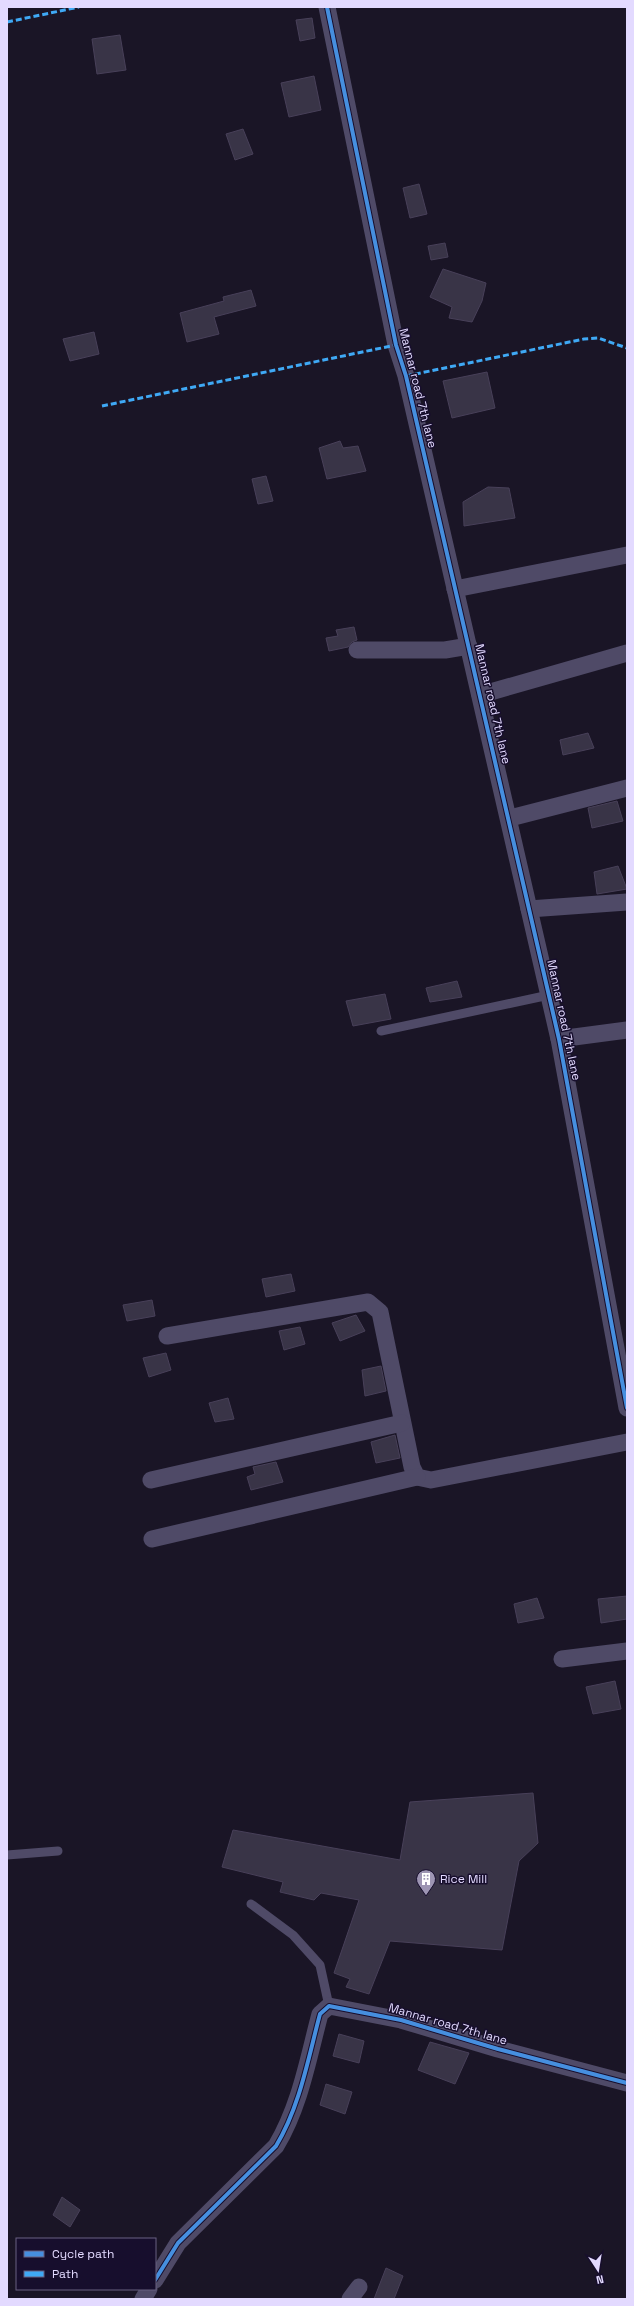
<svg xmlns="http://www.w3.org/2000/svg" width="634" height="2306" viewBox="0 0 634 2306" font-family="'Space Grotesk',sans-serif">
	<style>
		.building { fill: #393447; stroke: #484059 }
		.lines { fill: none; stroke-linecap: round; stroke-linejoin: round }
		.lane { stroke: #4f4a67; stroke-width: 9 }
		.street { stroke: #4f4a67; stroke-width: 17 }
		.quiet { stroke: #3fa9f5; stroke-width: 3; stroke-dasharray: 6 3; stroke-linecap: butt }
		.cycleway-casing { stroke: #170e2d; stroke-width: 6 }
		.cycleway { stroke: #468fdf; stroke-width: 4 }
		.labels { text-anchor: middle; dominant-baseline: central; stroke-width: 3; stroke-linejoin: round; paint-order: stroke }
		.street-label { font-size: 12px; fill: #e3daff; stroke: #170e2d }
		.poi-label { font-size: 12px; fill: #e3daff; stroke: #170e2d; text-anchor: start }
	</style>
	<rect width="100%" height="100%" fill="#1a1526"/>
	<!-- building -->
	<g class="building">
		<path d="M312,18L315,38L300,41L296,20Z"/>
		<path d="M120,35L126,70L97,74L92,39Z"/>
		<path d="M314,76L321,110L289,117L281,83Z"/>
		<path d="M243,129L253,154L235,160L226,134Z"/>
		<path d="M419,184L427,214L410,218L403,188Z"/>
		<path d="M445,243L448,257L431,260L428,246Z"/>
		<path d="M443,269L486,283L482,301L472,322L449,318L452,307L430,297Z"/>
		<path d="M251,290L256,306L214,317L219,334L187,342L180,313L224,301L223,297Z"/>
		<path d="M94,332L99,354L70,361L63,339Z"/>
		<path d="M487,372L495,408L452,418L443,381Z"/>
		<path d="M340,441L343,448L358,446L366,471L327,479L319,448Z"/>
		<path d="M266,476L273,501L258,504L252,479Z"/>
		<path d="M488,487L509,488L515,518L464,526L463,502Z"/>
		<path d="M354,627L357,640L352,642L348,647L329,651L326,638L338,636L336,630Z"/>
		<path d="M588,733L594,748L563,755L560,740Z"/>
		<path d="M617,801L623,821L592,828L588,808Z"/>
		<path d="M618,866L627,889L597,894L594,872Z"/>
		<path d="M457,981L462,997L430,1002L426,988Z"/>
		<path d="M385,994L391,1019L353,1026L346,1001Z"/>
		<path d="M291,1274L295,1291L266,1297L262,1279Z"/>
		<path d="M152,1300L155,1316L127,1321L123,1305Z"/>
		<path d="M356,1315L365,1331L340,1341L332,1323Z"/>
		<path d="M300,1327L305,1344L284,1350L279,1331Z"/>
		<path d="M166,1353L171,1370L149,1377L143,1358Z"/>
		<path d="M381,1366L386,1391L365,1396L362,1370Z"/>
		<path d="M228,1398L234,1419L215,1422L209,1403Z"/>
		<path d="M395,1435L400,1458L376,1463L371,1442Z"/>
		<path d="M276,1462L283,1482L251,1490L247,1477L255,1474L253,1467Z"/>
		<path d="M627,1596V1619L601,1623L598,1599Z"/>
		<path d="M537,1598L544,1618L518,1623L514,1604Z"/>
		<path d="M615,1681L621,1709L593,1714L586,1687Z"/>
		<path d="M533,1793L538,1843L519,1861L502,1950L390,1941L369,1994L346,1987L350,1979L334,1973L359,1900L321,1893L314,1900L280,1892L283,1882L222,1867L233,1830L400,1860L410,1802Z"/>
		<path d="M339,2034L364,2041L359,2063L333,2056Z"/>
		<path d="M430,2042L469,2053L455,2084L418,2070Z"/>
		<path d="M326,2084L352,2092L345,2114L320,2105Z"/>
		<path d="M62,2197L80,2210L70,2227L53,2215Z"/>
		<path d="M386,2268L403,2276L394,2299H374Z"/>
	</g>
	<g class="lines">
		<!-- lane -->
		<g class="lane">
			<path d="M381,1031L549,995"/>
			<path d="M7,1855L58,1851"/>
			<path d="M251,1904L293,1935L320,1965L329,2006"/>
		</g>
		<!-- street -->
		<g class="street">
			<path d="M327,7L396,345L406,376L559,1039L627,1408"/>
			<path d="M455,589L627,555"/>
			<path d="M357,650H445L469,646"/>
			<path d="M480,695L627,653"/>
			<path d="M510,818L627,788"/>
			<path d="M529,909L627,902"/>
			<path d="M559,1039L627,1030"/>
			<path d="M167,1336L368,1302L380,1312L412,1467L417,1477L431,1480L627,1442"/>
			<path d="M151,1480L402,1423"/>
			<path d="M152,1539L417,1477"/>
			<path d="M562,1659L627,1651"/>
			<path d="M155,2280L178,2243L276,2146C300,2106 308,2059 320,2014L329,2006L401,2020L498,2049L627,2083"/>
			<path d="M143,2299L149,2289"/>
			<path d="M350,2299L359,2287"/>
		</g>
		<!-- quiet -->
		<g class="quiet">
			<path d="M7,22L79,7"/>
			<path d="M406,376L584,339L598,338L627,348"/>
			<path d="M102,406L396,345"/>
		</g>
		<!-- cycleway casing -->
		<g class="cycleway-casing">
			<g id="cycleway">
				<path d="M327,7L396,345L406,376L559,1039L627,1408"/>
				<path d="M155,2280L178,2243L276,2146C300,2106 308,2059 320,2014L329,2006L401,2020L498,2049L627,2083"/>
			</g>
		</g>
		<!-- cycleway -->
		<use href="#cycleway" class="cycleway"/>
	</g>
	<!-- icons -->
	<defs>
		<g id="building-pin" transform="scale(1)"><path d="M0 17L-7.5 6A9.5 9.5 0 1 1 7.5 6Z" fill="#9d95b3" stroke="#170e2d"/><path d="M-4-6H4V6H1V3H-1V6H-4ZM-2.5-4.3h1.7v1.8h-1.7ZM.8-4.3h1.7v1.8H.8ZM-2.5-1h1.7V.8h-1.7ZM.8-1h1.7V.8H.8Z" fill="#fff"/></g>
	</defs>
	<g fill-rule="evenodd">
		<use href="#building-pin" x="426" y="1879"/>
	</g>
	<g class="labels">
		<!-- street labels -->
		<g class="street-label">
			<text transform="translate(418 388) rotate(76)">Mannar road 7th lane</text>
			<text transform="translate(493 704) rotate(77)">Mannar road 7th lane</text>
			<text transform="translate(564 1020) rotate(78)">Mannar road 7th lane</text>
			<text transform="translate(448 2024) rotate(16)">Mannar road 7th lane</text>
		</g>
		<!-- poi labels -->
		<g class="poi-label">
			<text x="440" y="1879">Rice Mill</text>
		</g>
	</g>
	<!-- border -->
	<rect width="634" height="2306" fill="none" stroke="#e3daff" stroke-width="16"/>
	<!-- legend -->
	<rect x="16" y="2238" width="140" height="52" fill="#170e2d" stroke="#696081"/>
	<rect x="24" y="2251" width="20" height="6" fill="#468fdf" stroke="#696081"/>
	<text x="52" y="2258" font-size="12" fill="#e3daff">Cycle path</text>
	<rect x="24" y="2271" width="20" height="6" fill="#3fa9f5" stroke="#696081"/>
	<text x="52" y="2278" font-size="12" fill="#e3daff">Path</text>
	<!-- north arrow -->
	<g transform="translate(598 2270) rotate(168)" stroke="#170e2d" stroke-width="3" paint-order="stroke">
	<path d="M0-3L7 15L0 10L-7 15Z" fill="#e3daff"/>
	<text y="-6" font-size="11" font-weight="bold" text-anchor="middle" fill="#e3daff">N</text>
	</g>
</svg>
